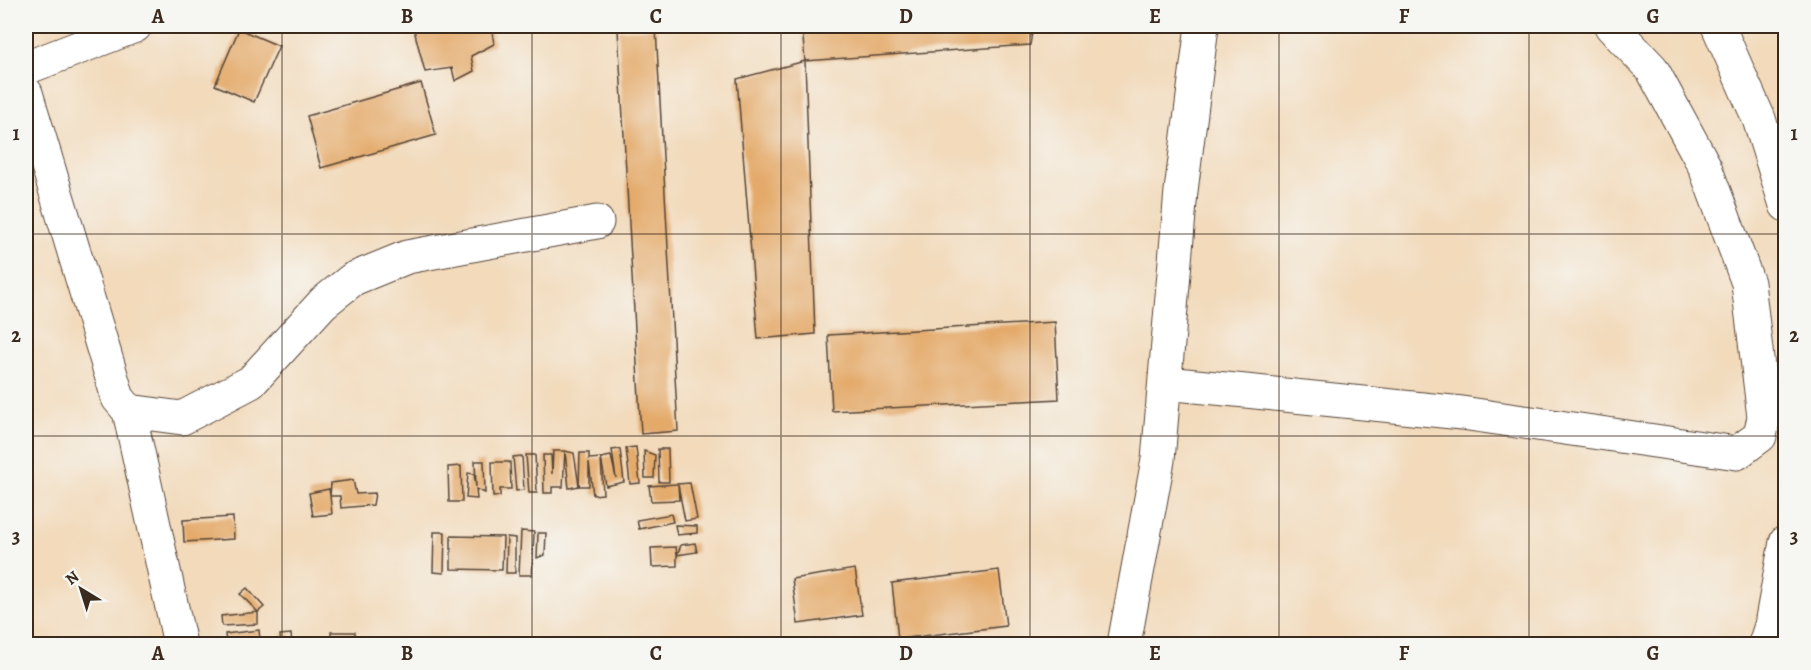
<svg xmlns="http://www.w3.org/2000/svg" width="1811" height="670" viewBox="0 0 1811 670" font-family="Alegreya,serif">
	<style>
		.building { fill: #e4aa6a }
		.lines { fill: none; stroke-linecap: round; stroke-linejoin: round }
		.minor-casing { stroke: #564436; stroke-width: 35 }
		.major-casing { stroke: #564436; stroke-width: 35 }
		.highway-casing { stroke: #564436; stroke-width: 35 }
		.minor { stroke: #fff; stroke-width: 33 }
		.major { stroke: #fff; stroke-width: 33 }
		.highway { stroke: #fff; stroke-width: 33 }
		.grid { fill: none; stroke: #3b2a1e; stroke-width: 1.5; stroke-opacity: 0.55 }
		.neatline { fill: none; stroke: #3b2a1e; stroke-width: 2 }
		.grid-label { font-size: 20px; text-anchor: middle; font-weight: bold; fill: #3b2a1e }
	</style>
	<rect width="100%" height="100%" fill="#f6f6f2"/>
	<filter id="ink" filterUnits="userSpaceOnUse"><feTurbulence type="fractalNoise" baseFrequency=".0167" numOctaves="2"/><feDisplacementMap in="SourceGraphic" scale="12" xChannelSelector="R" yChannelSelector="G"/><feConvolveMatrix kernelMatrix="1 2 1 2 8 2 1 2 1" color-interpolation-filters="sRGB"/></filter>
	<filter id="wash" filterUnits="userSpaceOnUse"><feTurbulence type="fractalNoise" baseFrequency=".008" numOctaves="4" result="noise"/><feDisplacementMap in="SourceGraphic" scale="24" xChannelSelector="R" yChannelSelector="G"/><feGaussianBlur stdDeviation="1.35" result="paint"/><feColorMatrix in="noise" values="0 0 0 0 0 0 0 0 0 0 0 0 0 0 0 0 0 1.4 0 .05"/><feComposite in="paint" operator="in"/></filter>
	<g filter="url(#wash)">
		<rect width="100%" height="100%" fill="#f2dabb"/>
		<g id="blocks">
			<!-- building -->
			<g class="building">
				<path d="M413,26H491L494,44L471,56L474,71L455,81L452,68L425,72Z"/>
				<path d="M802,26H1033L1030,45L805,61Z"/>
				<path d="M656,28L678,431L641,434L618,30Z"/>
				<path d="M239,29L279,46L254,102L215,85Z"/>
				<path d="M805,61L815,334L758,339L737,79Z"/>
				<path d="M421,83L436,135L321,168L307,116Z"/>
				<path d="M1055,322L1059,399L832,411L828,335Z"/>
				<path d="M636,447L640,483L630,484L626,448Z"/>
				<path d="M620,449L624,482L606,486L601,458L611,456L616,478L612,450Z"/>
				<path d="M658,449H668L669,482H659Z"/>
				<path d="M553,451H565L574,453L579,486L569,488L565,451L563,487H552V493H544L543,455H551L552,474Z"/>
				<path d="M644,451L655,455L654,478H645Z"/>
				<path d="M580,453H589V459L601,458L603,494L593,495L589,462V486H579Z"/>
				<path d="M526,455H535L537,493H529Z"/>
				<path d="M522,456L524,490L516,491L513,457Z"/>
				<path d="M475,461H484L485,493L476,489L477,499L466,498L468,473L474,474L476,487Z"/>
				<path d="M492,462H510L511,489H500V496L493,497Z"/>
				<path d="M461,466L462,502H449L448,467Z"/>
				<path d="M353,480L356,494L375,493L373,505L341,508L340,496H330L332,514L313,516L309,493L329,489L330,496L331,483Z"/>
				<path d="M690,483L697,519L685,521L678,485L679,500L651,501L649,486Z"/>
				<path d="M671,514L673,522L639,529L637,520Z"/>
				<path d="M233,517L234,539L184,542L183,520Z"/>
				<path d="M675,525L697,526V533L677,535Z"/>
				<path d="M521,531L534,532L532,575H519Z"/>
				<path d="M434,532H445L444,573L433,572Z"/>
				<path d="M538,533H546L545,555L537,558Z"/>
				<path d="M451,536L503,537L502,570L451,569Z"/>
				<path d="M507,537L515,538V573H506Z"/>
				<path d="M695,543L697,552L677,555V566L652,567L651,548L676,547L677,555L681,545Z"/>
				<path d="M855,569L862,615L798,624L792,579Z"/>
				<path d="M999,570L1006,626L898,639L892,583Z"/>
				<path d="M247,588L264,607L258,612L240,594Z"/>
				<path d="M258,612V624L222,626L221,616Z"/>
				<path d="M259,630L260,640L226,644L225,634Z"/>
				<path d="M331,632H355V643L331,644Z"/>
				<path d="M291,634L292,644H281L280,635Z"/>
				<path d="M482,640L505,641L507,644H482Z"/>
			</g>
		</g>
	</g>
	<g filter="url(#ink)">
		<use href="#blocks" fill-opacity="0" stroke="#564436" stroke-width="1.5"/>
		<g class="lines">
			<!-- minor casing -->
			<g class="minor-casing">
				<g id="minor">
					<path d="M26,68L135,26"/>
					<path d="M26,93L118,398L129,411L182,418L251,382L323,303L353,279L407,257L597,222"/>
					<path d="M1166,383L1462,413L1737,453L1760,436L1764,417L1748,283L1705,167L1652,69L1611,26"/>
					<path d="M129,411L180,644"/>
					<path d="M1124,644L1158,460L1181,191L1202,26"/>
				</g>
			</g>
			<!-- major casing -->
			<g class="major-casing">
				<path id="major" d="M1765,644L1782,592"/>
			</g>
			<!-- highway casing -->
			<g class="highway-casing">
				<g id="highway">
					<path d="M1718,26L1759,119L1786,205"/>
					<path d="M1772,619L1786,542"/>
				</g>
			</g>
			<!-- minor -->
			<use href="#minor" class="minor"/>
			<!-- major -->
			<use href="#major" class="major"/>
			<!-- highway -->
			<use href="#highway" class="highway"/>
		</g>
	</g>
	<!-- grid -->
	<path class="grid" d="M282,26V644M532,26V644M781,26V644M1030,26V644M1279,26V644M1529,26V644M26,234H1786M26,436H1786"/>
	<!-- margin -->
	<rect width="1811" height="670" fill="none" stroke="#f6f6f2" stroke-width="66"/>
	<!-- north arrow -->
	<g transform="translate(81 589) rotate(322)" stroke="#f6f6f2" stroke-width="4.5" paint-order="stroke">
	<path d="M0-4.5L10 22L0 15L-10 22Z" fill="#3b2a1e"/>
	<text y="-9" font-size="16" font-weight="bold" text-anchor="middle" fill="#3b2a1e">N</text>
	</g>
	<rect x="33" y="33" width="1745" height="604" class="neatline"/>
	<g class="grid-label">
		<text x="158" y="23">A</text>
		<text x="407" y="23">B</text>
		<text x="656" y="23">C</text>
		<text x="906" y="23">D</text>
		<text x="1155" y="23">E</text>
		<text x="1404" y="23">F</text>
		<text x="1653" y="23">G</text>
		<text x="16" y="140">1</text>
		<text x="1794" y="140">1</text>
		<text x="16" y="342">2</text>
		<text x="1794" y="342">2</text>
		<text x="16" y="543">3</text>
		<text x="1794" y="543">3</text>
		<text x="158" y="660">A</text>
		<text x="407" y="660">B</text>
		<text x="656" y="660">C</text>
		<text x="906" y="660">D</text>
		<text x="1155" y="660">E</text>
		<text x="1404" y="660">F</text>
		<text x="1653" y="660">G</text>
	</g>
</svg>
